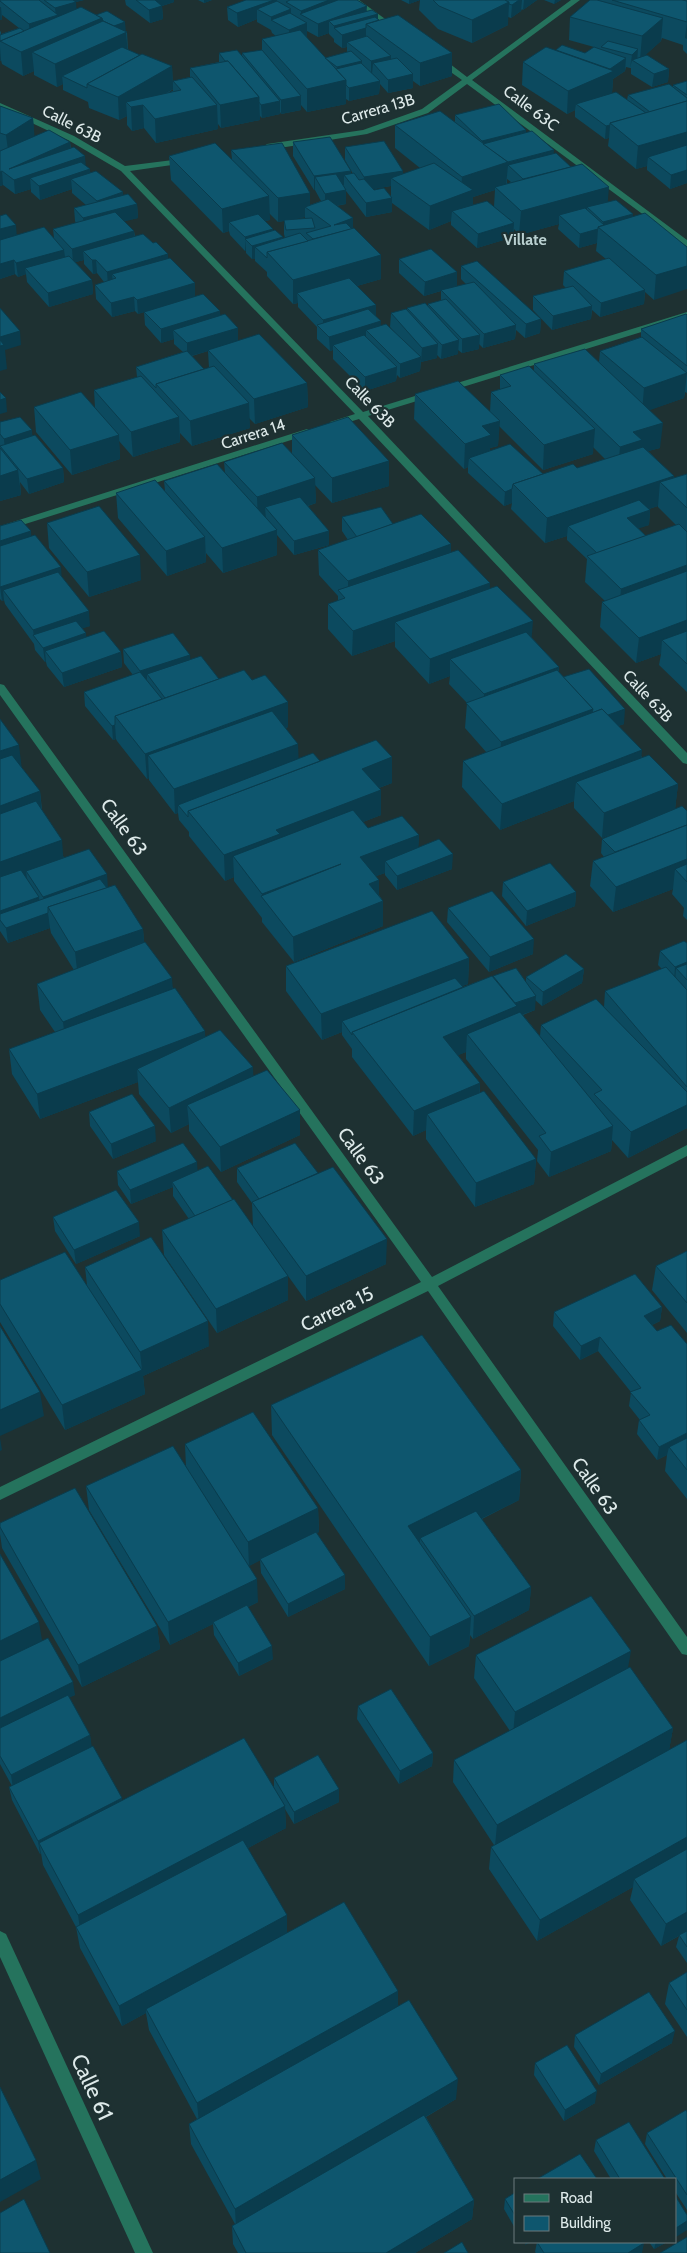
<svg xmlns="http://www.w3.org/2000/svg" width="687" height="2253" viewBox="0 0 687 2253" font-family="Cabin,sans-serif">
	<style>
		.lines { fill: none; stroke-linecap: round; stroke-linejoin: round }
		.minor { fill: #25735d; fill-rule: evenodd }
		.wall { fill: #0c4a5f; fill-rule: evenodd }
		.shaded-wall { fill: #0a3c4d }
		.building { fill: #0e566e; stroke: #0a3c4d }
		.labels { text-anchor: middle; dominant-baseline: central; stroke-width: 4.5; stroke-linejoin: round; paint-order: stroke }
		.far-street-label { font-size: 16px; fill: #deeaea; stroke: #1e3132 }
		.far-neighbourhood-label { font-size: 16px; font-weight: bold; fill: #b9d0d0; stroke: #1e3132 }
		.street-label { font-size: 19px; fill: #deeaea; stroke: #1e3132 }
		.near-street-label { font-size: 22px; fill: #deeaea; stroke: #1e3132 }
	</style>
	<rect width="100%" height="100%" fill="#1e3132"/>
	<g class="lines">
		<!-- minor -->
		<g class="minor">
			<path d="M350,0H359L399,29L392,31Z"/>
			<path d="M571,0H580L472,80L687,240V247L467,84L428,113L367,134L267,150L263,147L267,144L363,130L422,109L462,80L435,61V57H441L467,77Z"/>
			<path d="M0,103L74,136L125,166L189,158L190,160L186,163L130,171L363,412L687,312V318L368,416L687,753V764L683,763L359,419L333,427L330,426V422L355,414L121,171L68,140L0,108Z"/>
			<path d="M307,429L312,432L310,434L0,532V526Z"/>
			<path d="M0,684L4,685L432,1277L687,1145V1156L438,1286L687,1637V1655L682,1654L428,1291L0,1500V1487L421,1282L0,695Z"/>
			<path d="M0,1931L6,1934L153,2253H135L0,1957Z"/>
		</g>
	</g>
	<!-- wall -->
	<g class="wall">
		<path d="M0,0H84L76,2V9L127,32L128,50L140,55L172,66L173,89L168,93L173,91V81L190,77V68L219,62V53L242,57V53L262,50V39L276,36L272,33L271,30L257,22V19L238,27L228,20L227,7L246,0H357L367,11L378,14V20L452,53V76L420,86L413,81V88L388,93L380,84L379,94L349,101L346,99V104L307,112L301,105V110L281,114L280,112V114L262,118L260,116V120L221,128L218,124V129L156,143L144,128L132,131L127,125V116L119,120L89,108L88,102L63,90V84L57,87L34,75V71L23,76L2,64L1,60L0,61V31L1,32V34L19,28L2,15V20H0ZM307,31L318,37L329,33V34L334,39V42L342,48L347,47V52L325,58L306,37L307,36Z"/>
		<path d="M125,0H174V2L162,6L163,19L150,23L126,5Z"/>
		<path d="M198,0H212L204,3Z"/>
		<path d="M401,0H537L523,10L522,9L521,11L511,18L508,17V25L472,43L438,29L419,10L420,0L409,4Z"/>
		<path d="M544,0H561L554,4Z"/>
		<path d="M590,0H687V54L683,50V45L662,38L661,41L644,56L669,69L668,82L652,87L631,74V68H630L626,67L625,71L613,79L612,93L627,100L628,95L673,87V85L687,81V183L670,189L647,170V166L636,169L608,146L609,138L605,139L575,117V110L567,114L522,85L523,62L556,50L585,53L594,47L569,40L570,17Z"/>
		<path d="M0,106L33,118L34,136L70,142L71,148L86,166L90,169V173L137,204L138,218L124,221L134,231L135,236L168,258L195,296L238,328V341L307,383L308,407L255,424L249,418L250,428L192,446L180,433V442L133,457L119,441L120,459L72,475L36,432L34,407L95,408L94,390L137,377L136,367L183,352L174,344V339L161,343L145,325L144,312L138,314L135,311L112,317L96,299L95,285L104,282L97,273L93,274L84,264V260L75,262L92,280L93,294L49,307L27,282L26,274L18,277L15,274L0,279V216L17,235L54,238L53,229L76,223L75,221L74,208L86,205L72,193V189L40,200L31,192V189L15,194L3,185L0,186ZM208,351L209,368L204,369L192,356Z"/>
		<path d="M455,115L526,130V133L553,154L608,202L633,214L632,216L687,247L654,300L645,292L644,304L600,317L592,310L591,319L552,330L533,310V296L566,288L563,285L564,271L606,259L596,251L597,243L579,248L558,229L559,224L519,235L514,229L513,237L477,248L451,225V221L429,230L392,203V212L366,217L346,191V204L336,206L353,228L381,255V279L357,286L381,326L396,334L390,327L391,313L407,311V308L428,307V304L441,301V291L424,296L399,273V259L457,272V286L447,289L466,284L461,279V266L541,319L540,333L525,338L516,330L515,339L483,348L479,344V349L462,353L458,350V354L441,359L437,355V358L421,362V361L420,371L400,378L397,375L396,381L365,391L333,359V350L330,351L317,339V327L298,307V303L293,304L267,276V272L255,261V259H252L246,253V251H245L230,235L229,231L223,233L171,180L169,156L232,159L231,150L310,193V205L321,201L315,190H314L293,156V142L351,171V174H353L345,160V147L403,171V174L420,168L395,148V125L455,122ZM507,176V179L511,182L507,184ZM391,186V196L374,190L373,189ZM495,190L494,206L473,205V197ZM269,213L278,222L284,221V234L285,238L283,239L273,231V229L265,221L270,220ZM305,217V219L289,220Z"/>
		<path d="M687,315V393L685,392L684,398L649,410L660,448L648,451L674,476V478L687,474V692L659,665L661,654L636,663L600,627L602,602L605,601L585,582L587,559L567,540V536L545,543L511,509L512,503L504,506L468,473V467L464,469L414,419L415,394L490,412L491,392L500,389V375L534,370V364L599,362L600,351L641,337V329ZM499,426L543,470L593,454V447L605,459L577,468L543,474L490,451V448L498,446ZM658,506V507L676,525L646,536L638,528L649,525L650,510L649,509Z"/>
		<path d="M0,422L32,436L63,468L64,482L29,494L20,482L21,495L0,501Z"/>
		<path d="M292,435L389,486L332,503L315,485L316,503L308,506L329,531V545L294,555L277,535V555L223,573L206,553V562L167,576L118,518L116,493L165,491L164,481L225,473L224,462L292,454Z"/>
		<path d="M342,517L393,524L451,552L490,588L532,638L559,667V672L563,677L624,724L618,726L642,757L678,784L675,809L687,811V920L683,916L684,908L672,894L673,889L613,912L590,886L593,861L604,857L601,853L602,839L649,820L602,838L574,808V801L500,830L462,787L463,761L487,753L465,728L467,703L449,684L450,676L429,684L395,647V641L352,656L328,629V604L338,601V596L319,575L318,550L348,540L342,531Z"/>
		<path d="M47,523L141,580L89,597L49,548Z"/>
		<path d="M0,526L31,531V536L62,577L90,626L82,628L86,633V637L121,652L122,667L64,687L47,666L46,662H45L35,650L34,644L5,604L4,600L2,601L0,599Z"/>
		<path d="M123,649L191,660L219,679L252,680L288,702V727L286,728L298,758L320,761L392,783L379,788L381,815L363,822L368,828L419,835L418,848L452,869L397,890L385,875V873L376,876L379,895L383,901V926L294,962L262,922V918L234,881V877L225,881L189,836V832L179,820L178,813L175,814L149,780V778L147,779L117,741L116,739L113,740L85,706L84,692L133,675L124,663Z"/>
		<path d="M0,719L22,768L40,791L42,810L64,858L108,887L143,929L144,942L173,988L205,1038L253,1076L300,1135L221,1172L189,1131V1124L171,1133L139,1094L138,1082L40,1119L12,1074L9,1049L55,1032L40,1010L37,984L74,970L51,933L50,928L8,943L0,931Z"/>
		<path d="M503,882L576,892L575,906L526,926L502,896Z"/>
		<path d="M448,908L533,954L489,972L447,922Z"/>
		<path d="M687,943V1128L628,1158L612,1140L611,1151L549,1177L537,1161L538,1150L466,1059V1052L458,1055L480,1083V1093L536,1159L534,1184L475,1207L426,1139V1130L413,1136L352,1057V1049L342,1035V1032L322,1040L286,991V966L469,958L468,984L462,986L463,987L493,976L526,982V977L584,969L582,983L542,1006L535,1000V1010L523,1015L540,1036L541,1025L604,1007L605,991L662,969L658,965L660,951Z"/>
		<path d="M89,1112L156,1141L113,1159L90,1126Z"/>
		<path d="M197,1162V1171L233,1200L288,1276V1300L217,1333L164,1255L162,1230L189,1219L173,1196V1187L131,1204L118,1185L117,1171Z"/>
		<path d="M237,1168L318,1173L386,1264L306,1301L253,1227L252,1203L237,1182Z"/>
		<path d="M53,1217L140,1236L76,1264L55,1231Z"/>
		<path d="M687,1251V1333L652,1290L656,1266Z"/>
		<path d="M85,1267L209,1346L143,1376L145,1394L65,1430L0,1322V1280L87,1285Z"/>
		<path d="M662,1307L660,1321L652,1325L657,1331L687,1344V1499L665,1471L667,1455L657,1460L637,1434L639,1420H640L629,1406L631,1392L598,1351L580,1360L553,1326L554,1312Z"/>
		<path d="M271,1405L521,1470L519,1500L482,1519L531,1587L529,1610L473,1639L470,1635L469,1646L429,1666L272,1435Z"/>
		<path d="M185,1444L318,1508L319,1532L316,1533L345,1589L288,1617L261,1573L260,1560L249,1566L258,1602L248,1607L273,1659L239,1676L214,1635L213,1624L170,1645L89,1510L86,1486L186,1468Z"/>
		<path d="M0,1523L157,1626L160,1649L82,1687L2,1548L0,1534Z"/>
		<path d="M0,1554L42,1641L75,1695L69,1697L90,1735L91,1746L122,1801L274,1788V1778L339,1802L294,1824L285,1809L286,1828L248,1848L287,1933L398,1991V2006L456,2099L426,2117L474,2200L472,2219L415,2253H238L233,2244L232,2226L235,2224L191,2144L189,2124L197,2119L149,2030L146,2013L122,2026L80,1948L76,1927L43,1865L41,1853L40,1854L12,1800L9,1787L12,1786L0,1764Z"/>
		<path d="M476,1655L673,1728L669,1750L687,1740V1963L676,1947L679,1936L661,1946L630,1900L633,1887L537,1941L489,1869L491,1847L494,1845L453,1782L454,1760L510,1731L474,1678Z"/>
		<path d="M358,1706L433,1753L432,1766L399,1784L357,1719Z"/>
		<path d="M687,1972V2037L665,2004L669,1983Z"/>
		<path d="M575,2035L672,2043L599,2085L574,2047Z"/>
		<path d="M535,2063L595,2103L564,2121L534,2075Z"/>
		<path d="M687,2112V2210L676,2193V2179H667L645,2144L647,2133Z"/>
		<path d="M596,2140L665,2179H611L594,2151Z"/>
		<path d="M516,2192V2230L504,2209L505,2199Z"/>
		<path d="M537,2242L642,2253H536L535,2252Z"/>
		<path d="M649,2242H667L654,2249Z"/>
	</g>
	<!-- shaded-wall -->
	<g class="shaded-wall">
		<path d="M68,0H84L76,2L77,15L102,18L104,41L32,52L34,71L23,76L21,52L30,37L29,24L56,16L55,8Z"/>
		<path d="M150,0H174V2L162,6L163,19L150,23L149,10Z"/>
		<path d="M204,0H212L204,3Z"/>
		<path d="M274,0H277V12L257,9V19L238,27L237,13Z"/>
		<path d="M329,0H346L301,14V11Z"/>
		<path d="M409,0H420L409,4Z"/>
		<path d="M519,0H522L521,11L511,18L512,5Z"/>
		<path d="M524,0H537L523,10Z"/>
		<path d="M555,0H561L554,4Z"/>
		<path d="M509,2L508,25L472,43V20Z"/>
		<path d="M367,6L366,17L378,14V24H366V41L347,42V47L342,48V35L334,28V39V26L329,21V33L318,37V24Z"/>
		<path d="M0,7H1L2,20H0Z"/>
		<path d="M291,9V22L271,20V30V17Z"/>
		<path d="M663,18L661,41L640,60L642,36Z"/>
		<path d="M125,22L128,55L62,76L63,84L57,87L55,64L108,28Z"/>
		<path d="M687,22V39L685,38Z"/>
		<path d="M307,23V36L289,43V30Z"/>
		<path d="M0,47L1,60L0,61Z"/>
		<path d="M638,49L637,62L632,60L630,68L632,55Z"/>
		<path d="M452,53V76L420,86V63Z"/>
		<path d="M391,56V69L373,63L372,74L371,75V61Z"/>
		<path d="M626,58L625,71L613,79L612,94L576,104L575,110L567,114L568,91L605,72Z"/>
		<path d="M362,61V74L337,76V67Z"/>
		<path d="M172,66L173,89L144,106L143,105L144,128L132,131L131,107L126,102L127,116L119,120L118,97Z"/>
		<path d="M669,69L668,82L652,87L654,74Z"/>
		<path d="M413,74V88L388,93V80Z"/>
		<path d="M346,80V104L307,112V89Z"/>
		<path d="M380,81L379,94L349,101V88Z"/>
		<path d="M301,96V110L281,114V100Z"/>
		<path d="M259,97L260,120L221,128L220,105Z"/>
		<path d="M280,101V114L262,118L261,105Z"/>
		<path d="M217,105L218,129L156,143L155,119Z"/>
		<path d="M33,118L35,142L9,158L6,135Z"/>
		<path d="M610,125L609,138L605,139L606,126Z"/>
		<path d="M526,130V143L482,145V141Z"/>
		<path d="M687,132V155L648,157L647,166L636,169L638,146Z"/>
		<path d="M70,142L71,156H85L86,169L30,178L31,189L15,194L14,180L9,169Z"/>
		<path d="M554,150L553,164L508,165L506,186L495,187V190L473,197V214L452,211L451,221L429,230L430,206L461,194L462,177L502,164Z"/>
		<path d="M90,169L91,183L71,179L72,189L40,200L39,186Z"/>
		<path d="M687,170V183L670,189L671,175Z"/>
		<path d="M2,171L3,185L0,186V172Z"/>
		<path d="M351,171V184L344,175V185L322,189L315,177V190H314V176Z"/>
		<path d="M403,171V184L391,178V186L363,191L364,177Z"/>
		<path d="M609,187L607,211L587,207L586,217L559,215V224L519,235L521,211Z"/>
		<path d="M346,190V204L325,207V194Z"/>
		<path d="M123,192L124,206L98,214L97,201Z"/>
		<path d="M310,193V210L305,207V217L278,222V198Z"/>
		<path d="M269,196L270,220L237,229L229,222V231L223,233L222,209Z"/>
		<path d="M392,198V212L366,217V203Z"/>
		<path d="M137,204L138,218L84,232L83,218Z"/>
		<path d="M633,214L631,227L602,228L603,222Z"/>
		<path d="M353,218V232L334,225Z"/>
		<path d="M514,223L513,237L477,248L478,234Z"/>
		<path d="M16,225L17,239L0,244V229Z"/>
		<path d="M273,229L274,240L283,237V251L267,252L255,248V259H252V246L245,239L246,251H245V237Z"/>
		<path d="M598,229L597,243L579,248L580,234Z"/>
		<path d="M134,231L135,245L83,251L84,260L73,263L72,249Z"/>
		<path d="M64,250L66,264L25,268L26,274L18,277L16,263Z"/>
		<path d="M168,254L169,268L116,278L112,274L113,284L108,285L107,272Z"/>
		<path d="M381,255V279L305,301L297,293L298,303L293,304V280Z"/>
		<path d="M14,260L15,274L0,279V264Z"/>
		<path d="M92,260H96L97,273L93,274Z"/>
		<path d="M687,266V289L654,300L656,275Z"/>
		<path d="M457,272V286L424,296L425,282Z"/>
		<path d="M92,280L93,294L49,307L48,293Z"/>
		<path d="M195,283V297L138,314L137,300Z"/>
		<path d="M645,290L644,304L600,317L601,303Z"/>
		<path d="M134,297L135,311L112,317L111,303Z"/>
		<path d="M376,305V319L323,331V320Z"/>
		<path d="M592,306L591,319L552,330L553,316Z"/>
		<path d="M220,311L221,325L173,330L174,339L161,343V329Z"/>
		<path d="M541,319L540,333L525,338L526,324Z"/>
		<path d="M381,321L380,335L366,330V340L333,345V350L330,351L329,337Z"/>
		<path d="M516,325L515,339L483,348L484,334Z"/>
		<path d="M238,328V342L208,350V351L187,357V343Z"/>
		<path d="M20,331L21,345L5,350L7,369L0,371V337Z"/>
		<path d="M480,335L479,349L462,353V339Z"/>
		<path d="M459,340L458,354L441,359L442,345Z"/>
		<path d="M438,344L437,358L421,362L422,348Z"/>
		<path d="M421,357L420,371L400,378V364Z"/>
		<path d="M397,367L396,381L365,391V377Z"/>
		<path d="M687,373L684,398L642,413L644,388Z"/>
		<path d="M307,383L308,407L255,424L254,399Z"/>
		<path d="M6,398L7,412L0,414V400Z"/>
		<path d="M249,403L250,428L192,446L190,421Z"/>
		<path d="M179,417L180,442L133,457L131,432Z"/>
		<path d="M500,421L498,446L490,448L489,460L469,458L468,467L464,469L465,444L482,426Z"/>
		<path d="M663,423L660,448L641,453L618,472L620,447L633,432Z"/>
		<path d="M595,429L593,454L543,470L544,445Z"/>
		<path d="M32,430L33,444L5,453L4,439Z"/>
		<path d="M119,435L120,459L72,475L70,450Z"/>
		<path d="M389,461V486L332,503V478Z"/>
		<path d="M63,468L64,482L29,494L27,479Z"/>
		<path d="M18,470L21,495L0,501V476Z"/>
		<path d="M674,476L672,494L660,482L658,506L575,533L568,526L567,536L545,543L547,518Z"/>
		<path d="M315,478L316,503L274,517L265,507L266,520L258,522L257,497Z"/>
		<path d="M512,489V503L504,506L505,492Z"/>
		<path d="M650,510L649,525L626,533L627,518Z"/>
		<path d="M277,530V555L223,573L222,548Z"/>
		<path d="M31,531L32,545L0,556V541Z"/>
		<path d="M329,531V545L294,555V541Z"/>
		<path d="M205,537L206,562L167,576L166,551Z"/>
		<path d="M451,544V569L348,606V581Z"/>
		<path d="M140,555L141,580L89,597L87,572Z"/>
		<path d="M687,565V589L619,614L621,589Z"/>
		<path d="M61,567L62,581L3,590L4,600L2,601L0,587Z"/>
		<path d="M490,583L489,608L395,622V641L352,656L353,631Z"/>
		<path d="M89,611L90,626L39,643L34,636L33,630Z"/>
		<path d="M687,620V644L662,640L661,654L636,663L639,638Z"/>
		<path d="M533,621L531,646L450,659V676L429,684L430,659Z"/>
		<path d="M86,633L87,648L45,651L46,662H45L43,648Z"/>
		<path d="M121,652L122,667L64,687L62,673Z"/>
		<path d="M190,655L191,669L147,674V684L141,686L140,671Z"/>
		<path d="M559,667L557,692L483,720L484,694Z"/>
		<path d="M288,702V727L162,773L148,755L149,778L147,779L145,754Z"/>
		<path d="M593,709L591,734L500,768L501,742Z"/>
		<path d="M625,709L624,724L594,734L596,720Z"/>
		<path d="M115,725L116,739L113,740L112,726Z"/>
		<path d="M298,744L299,769L178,805V813L175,814L174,789Z"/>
		<path d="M19,745L22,770L0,778V751Z"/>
		<path d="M642,750L640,776L576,782L574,801L500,830L502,804Z"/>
		<path d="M392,757V783L362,794V769Z"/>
		<path d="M678,784L675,810L602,838L604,813Z"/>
		<path d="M381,790V815L281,854L233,856L234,877L225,881L224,855L276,830Z"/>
		<path d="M40,791L42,817L0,832V806Z"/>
		<path d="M419,835L418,860L385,861V873L360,882V857Z"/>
		<path d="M62,840L64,866L26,871L27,879L0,888V862Z"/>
		<path d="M453,854L452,869L397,890V876Z"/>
		<path d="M687,859V882L675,869L673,889L613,912L616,887Z"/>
		<path d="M341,864L263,898L262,894Z"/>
		<path d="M107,874L108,889L48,907L44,912L43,897Z"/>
		<path d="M379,880V903L383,901V926L294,962L293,937L369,884Z"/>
		<path d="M576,892L575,906L526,926L527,911Z"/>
		<path d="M39,897L40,912L0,920V911Z"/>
		<path d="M48,913L50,928L8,943L6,928Z"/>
		<path d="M143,929L145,955L78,978L75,952Z"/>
		<path d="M534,939L533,954L489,972L490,957Z"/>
		<path d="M469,958L468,984L348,1029L342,1021V1032L322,1040L321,1014Z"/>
		<path d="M687,962V976L676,968L675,981L674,982L675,967Z"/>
		<path d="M584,969L582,983L542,1006L543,992Z"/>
		<path d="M172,978L174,1004L66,1047L63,1022Z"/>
		<path d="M536,996L535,1010L467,1034L466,1052L442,1062L443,1037L511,1005Z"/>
		<path d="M205,1031L206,1056L137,1069L138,1082L40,1119L37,1094Z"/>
		<path d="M253,1067L254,1093L187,1105L189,1124L171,1133L169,1108Z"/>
		<path d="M480,1083L479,1108L427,1114L426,1130L413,1136L414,1111Z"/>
		<path d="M687,1097V1128L628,1158L631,1132Z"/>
		<path d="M300,1110V1135L221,1172L220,1147Z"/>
		<path d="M155,1126L156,1141L113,1159L111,1144Z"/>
		<path d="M613,1126L611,1151L549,1177L551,1152Z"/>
		<path d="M536,1159L534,1184L475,1207L476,1183Z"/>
		<path d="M197,1162L198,1176L172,1182L173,1187L131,1204L130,1190Z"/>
		<path d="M139,1222L140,1236L76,1264L74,1250Z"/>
		<path d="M387,1239L386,1264L306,1301V1276Z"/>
		<path d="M288,1276V1300L217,1333L216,1309Z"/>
		<path d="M662,1307L660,1321L642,1330L644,1316Z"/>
		<path d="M208,1321L209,1346L143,1376L145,1394L65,1430L62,1405L142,1370L140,1352Z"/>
		<path d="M600,1337L598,1351L580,1360L581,1346Z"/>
		<path d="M40,1392L44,1416L0,1436V1410Z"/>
		<path d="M687,1433V1445L669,1447L667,1455L657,1460L659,1447Z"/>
		<path d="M0,1438L2,1450L0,1451Z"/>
		<path d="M521,1470L519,1500L426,1546L420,1538V1549L408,1526Z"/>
		<path d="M318,1508L319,1532L249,1566L248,1542Z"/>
		<path d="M345,1575V1589L288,1617V1604Z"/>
		<path d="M257,1579L258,1602L214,1624L213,1622V1624L170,1645L168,1622Z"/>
		<path d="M531,1587L529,1610L473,1639L474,1616Z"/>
		<path d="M471,1617L469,1646L429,1666L430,1637Z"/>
		<path d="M39,1622L43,1646L0,1666V1641Z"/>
		<path d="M157,1626L160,1649L82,1687L78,1665Z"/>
		<path d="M272,1646L273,1659L239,1676L238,1663Z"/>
		<path d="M631,1651L627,1674L513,1735L515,1712Z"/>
		<path d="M73,1682L75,1695L0,1732V1718Z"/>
		<path d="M673,1728L669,1751L495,1846L497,1825Z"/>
		<path d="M90,1735L92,1748L13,1788L11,1775Z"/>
		<path d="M433,1753L432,1766L399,1784L400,1771Z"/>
		<path d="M339,1789V1802L294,1824V1812Z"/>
		<path d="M122,1798L123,1810L39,1843L41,1853L40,1854L38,1841Z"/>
		<path d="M285,1806L286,1828L81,1936L78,1915Z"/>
		<path d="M687,1837V1856L634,1879L633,1887L537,1941L540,1920Z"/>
		<path d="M687,1912V1931L661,1946L666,1924Z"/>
		<path d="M287,1915V1936L146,2009V2013L122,2026L119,2006Z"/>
		<path d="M398,1991V2011L199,2123L197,2103Z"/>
		<path d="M675,2031L672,2043L599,2085L601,2074Z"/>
		<path d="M458,2079L456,2099L236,2227L235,2209Z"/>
		<path d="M597,2091L595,2103L564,2121L565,2110Z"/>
		<path d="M36,2160L41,2179L0,2202V2180Z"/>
		<path d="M474,2200L472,2219L415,2253H386Z"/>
		<path d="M687,2221V2230L676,2237V2228Z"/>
		<path d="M526,2242H531L525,2245Z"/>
		<path d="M656,2242H667L654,2249Z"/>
		<path d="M644,2243L642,2253H628Z"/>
	</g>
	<!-- building -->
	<g class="building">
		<path d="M0,0H39L58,15L29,24L0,1Z"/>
		<path d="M44,0H73L76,2L55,8Z"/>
		<path d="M136,0H155L162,6L149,10Z"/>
		<path d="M246,0H274L237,13L227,7Z"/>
		<path d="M290,0H329L301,11L286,2Z"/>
		<path d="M338,0H357L367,6L318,24L300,14Z"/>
		<path d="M433,0H505L509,2L472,20L439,6Z"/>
		<path d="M505,0H519L512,5L509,4V2Z"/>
		<path d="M590,0H597L663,18L642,36L570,17Z"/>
		<path d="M612,0H682L687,1V22Z"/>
		<path d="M277,1L291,9L271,17L257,9Z"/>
		<path d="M81,7L102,18L21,52L0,41Z"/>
		<path d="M372,10L378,14L334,26L329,21Z"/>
		<path d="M107,11L125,22L114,26L103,21L102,18L96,15Z"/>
		<path d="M290,13L307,23L289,30L271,20Z"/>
		<path d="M398,15L452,53L420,63L366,24Z"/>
		<path d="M375,17L379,20L366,24V28L342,35L334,28Z"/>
		<path d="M103,21L127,32L55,64L32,52Z"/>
		<path d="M20,28L24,31L0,41V35Z"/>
		<path d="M300,30L346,80L307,89L262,39Z"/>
		<path d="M367,36L391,56L371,61L347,42Z"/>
		<path d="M608,41L638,49L632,55L601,47Z"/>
		<path d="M562,45L585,53L594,47L626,58L610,69L556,50Z"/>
		<path d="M122,47L140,55L87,84V88L62,76Z"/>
		<path d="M546,47L614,71L568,91L523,62Z"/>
		<path d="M237,50L280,101L261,105L259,102V97L228,61H225L219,53Z"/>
		<path d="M262,50L301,96L281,100L242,53Z"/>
		<path d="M351,51L362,61L337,67L325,58Z"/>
		<path d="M142,54L172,66L118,97L87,84Z"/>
		<path d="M647,55L669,69L654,74L632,60Z"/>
		<path d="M397,58L413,74L388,80L373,63Z"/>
		<path d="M228,61L259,97L220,105L190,68Z"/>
		<path d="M361,63L380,81L349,88L346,85V80L336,69Z"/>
		<path d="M192,77L217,105L155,119L143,105L131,107L126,102L181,90L173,81Z"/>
		<path d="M687,81V95L673,85Z"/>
		<path d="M669,84L687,98V101L650,112L628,95Z"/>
		<path d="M616,92L646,113L610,123V125L606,126L576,104Z"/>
		<path d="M687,101V132L638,146L610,123Z"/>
		<path d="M499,104L526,130L482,141L455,115Z"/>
		<path d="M0,106L33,118L6,135L0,133Z"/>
		<path d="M440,111L508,162L462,177L395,125Z"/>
		<path d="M49,130L70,142L9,169L74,147L85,156L14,180L2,171L0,172V151Z"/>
		<path d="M532,131L554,150L508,162L483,144Z"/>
		<path d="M330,137L351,171L314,176L293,142Z"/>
		<path d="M384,141L403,171L364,177L345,147Z"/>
		<path d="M215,143L269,196L222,209L169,156Z"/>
		<path d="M282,143L310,193L278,198L231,150Z"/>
		<path d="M687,145V170L671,175L648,157Z"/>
		<path d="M556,153L571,167L523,179L508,165Z"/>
		<path d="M81,162L90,169L39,186L30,178Z"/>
		<path d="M434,163L473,190L430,206L391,178Z"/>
		<path d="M582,164L609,187L521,211L495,187Z"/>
		<path d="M96,171L123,192L97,201L71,179Z"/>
		<path d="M354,173L359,180L364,179L374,190L384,188L392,198L366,203L344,175Z"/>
		<path d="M336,174L346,190L325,194L315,177Z"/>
		<path d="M128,194L137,204L83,218L74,208Z"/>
		<path d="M328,199L353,218L334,225L346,223L352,229L313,239L306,233L331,226L305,207Z"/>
		<path d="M616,200L633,214L603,222L587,207Z"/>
		<path d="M487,201L514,223L478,234L452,211Z"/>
		<path d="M585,208L604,225L598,227V229L580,234L559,215Z"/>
		<path d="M115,212L134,231L72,249L53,229Z"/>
		<path d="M645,213L687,247V266L656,275L598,227Z"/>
		<path d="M6,214L16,225L0,229V216Z"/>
		<path d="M258,214L273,229L245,237L229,222Z"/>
		<path d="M312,218L315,228L286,230L284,220Z"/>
		<path d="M44,227L64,250L16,263L14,260L0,264V240Z"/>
		<path d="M354,228L381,255L293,280L267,252Z"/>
		<path d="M275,230L283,237L252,246L245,239Z"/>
		<path d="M300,233L308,241L267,252V258L255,247Z"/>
		<path d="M143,234L153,243L156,242L168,254L107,272L96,260H92L83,251Z"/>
		<path d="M431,249L457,272L425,282L399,259Z"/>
		<path d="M69,256L92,280L48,293L25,268Z"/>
		<path d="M170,258L195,283L137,300L134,297L111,303L95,285L116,278L112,274Z"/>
		<path d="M609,258L645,290L601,303L564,271Z"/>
		<path d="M477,261L541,319L526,324L461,266Z"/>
		<path d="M349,278L376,305L323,320L297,293Z"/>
		<path d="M474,282L516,325L484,334L441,290Z"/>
		<path d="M573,286L592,306L553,316L533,296Z"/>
		<path d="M203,294L220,311L161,329L144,312Z"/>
		<path d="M446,299L480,335L462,339L428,304Z"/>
		<path d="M425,303L459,340L442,345L407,308Z"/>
		<path d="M0,308L20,331L0,337Z"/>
		<path d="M368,309L381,321L329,337L317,325Z"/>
		<path d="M406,309L438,344L422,348L391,313Z"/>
		<path d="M225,314L238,328L187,343L173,330Z"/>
		<path d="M686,314L687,315V366L641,329Z"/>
		<path d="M386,324L421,357L400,364L366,330Z"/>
		<path d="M259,334L307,383L254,399L208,350Z"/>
		<path d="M364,335L397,367L365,377L333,345Z"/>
		<path d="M642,337L687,373L644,388L600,351Z"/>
		<path d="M0,340L4,345L0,346Z"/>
		<path d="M585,349L663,423L633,432L642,440L620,447L534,364Z"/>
		<path d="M187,351L204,369L156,384V388L136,367Z"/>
		<path d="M214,366L249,403L190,421L156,384Z"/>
		<path d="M529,366L595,429L544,445L491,392L511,386L500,375Z"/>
		<path d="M141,376L179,417L131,432L94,390Z"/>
		<path d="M458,381L500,421L482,426L491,435L465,444L415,394Z"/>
		<path d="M0,392L6,398L0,400Z"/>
		<path d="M81,392L119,435L70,450L34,407Z"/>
		<path d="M20,417L32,430L4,439L0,434V422Z"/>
		<path d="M348,417L389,461L332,478L292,435Z"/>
		<path d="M35,435L63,468L27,479L0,446Z"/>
		<path d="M282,443L315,478L257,497L224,462Z"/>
		<path d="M510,444L543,474L513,484L512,489L505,492L469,458Z"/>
		<path d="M643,447L674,476L547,518L513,484L573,464L577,468Z"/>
		<path d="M0,448L18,470L0,476Z"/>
		<path d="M217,464L277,530L222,548L164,481Z"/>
		<path d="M687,474V508L660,482Z"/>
		<path d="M155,480L205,537L166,551L116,493Z"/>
		<path d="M300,497L329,531L294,541L265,507Z"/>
		<path d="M639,500L650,510L627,518L646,536L597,553L568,526Z"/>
		<path d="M99,506L140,555L87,572L47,523Z"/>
		<path d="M381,507L393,524L357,537L342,517Z"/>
		<path d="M421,514L451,544L348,581L318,550Z"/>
		<path d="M21,520L31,531L0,541V526Z"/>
		<path d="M679,524L687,532V565L621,589L587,556Z"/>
		<path d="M35,535L61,567L0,587V546Z"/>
		<path d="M458,550L490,583L353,631L328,604L345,598L338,590Z"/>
		<path d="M687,571V620L639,638L602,602Z"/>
		<path d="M58,572L89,611L33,630L3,590Z"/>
		<path d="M497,586L533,621L430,659L395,622Z"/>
		<path d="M76,621L86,633L43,648L33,635Z"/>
		<path d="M104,631L121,652L62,673L45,651Z"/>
		<path d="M687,631V664L662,640Z"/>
		<path d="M526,632L559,667L484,694L450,659Z"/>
		<path d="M173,633L190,655L140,671L123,649Z"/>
		<path d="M201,656L219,679L165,698L147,674Z"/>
		<path d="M589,669L625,709L608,715L602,709L592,713L593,709L563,677Z"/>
		<path d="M244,670L252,680L265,675L288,702L145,754L115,716Z"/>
		<path d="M557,670L593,709L501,742L466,703Z"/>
		<path d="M140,672L162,699L115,716V725L112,726L84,692Z"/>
		<path d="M602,709L642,750L502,804L463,761Z"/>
		<path d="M272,711L298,744L174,789L148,755Z"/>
		<path d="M0,719L19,745L0,751Z"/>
		<path d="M376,740L392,757L362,769L381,790L276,830L280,834L224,855L188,811Z"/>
		<path d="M313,753L320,761L188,811V817L178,805Z"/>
		<path d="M12,755L40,791L0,806V759Z"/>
		<path d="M649,755L678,784L604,813L576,782Z"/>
		<path d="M36,801L62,840L0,862V814Z"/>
		<path d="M682,806L687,811V825L615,852L602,839Z"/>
		<path d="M353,810L368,828L402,816L419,835L360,857L379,880L369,884L383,901L293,937L261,896L341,864L262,894L233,856Z"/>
		<path d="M687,825V859L616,887L593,861Z"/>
		<path d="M439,839L453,854L397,876L385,861Z"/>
		<path d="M89,849L107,874L43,897L26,871Z"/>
		<path d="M550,863L576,892L527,911L503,882Z"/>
		<path d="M687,864V882L675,869Z"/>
		<path d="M21,870L39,897L0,911V877Z"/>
		<path d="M100,879L107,888L48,907V913L6,928L0,920V914Z"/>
		<path d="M115,885L143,929L75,952L48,907Z"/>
		<path d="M492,891L534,939L490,957L448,908Z"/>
		<path d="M432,911L469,958L321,1014L286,966Z"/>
		<path d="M684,941L687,943V962L675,967L660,951Z"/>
		<path d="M145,942L172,978L63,1022L37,984Z"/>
		<path d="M566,954L584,969L543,992L526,977Z"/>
		<path d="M687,964V980L676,968Z"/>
		<path d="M666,967L687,990V1087L605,991Z"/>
		<path d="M516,968L536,996L515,1003L493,976Z"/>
		<path d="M492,976L517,1006L443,1037L480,1083L414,1111L352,1032Z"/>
		<path d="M455,978L463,987L352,1032V1035L342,1021Z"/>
		<path d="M175,988L205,1031L37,1094L9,1049Z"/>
		<path d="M596,999L687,1092V1105L631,1132L594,1094L602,1090L541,1025Z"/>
		<path d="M520,1012L613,1126L551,1152L539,1136L546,1133L467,1034Z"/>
		<path d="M220,1030L253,1067L169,1108L137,1069Z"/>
		<path d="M267,1070L300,1110L220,1147L187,1105Z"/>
		<path d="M484,1091L536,1159L476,1183L427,1114Z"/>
		<path d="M132,1094L155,1126L111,1144L89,1112Z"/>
		<path d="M183,1143L197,1162L130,1190L117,1171Z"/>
		<path d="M295,1143L318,1173L259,1199L237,1168Z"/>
		<path d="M208,1166L233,1200L195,1216L172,1182Z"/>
		<path d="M333,1167L387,1239L306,1276L252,1202Z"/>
		<path d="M116,1190L139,1222L74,1250L53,1217Z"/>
		<path d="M234,1199L288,1276L216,1309L162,1230Z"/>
		<path d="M151,1237L208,1321L140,1352L85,1267Z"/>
		<path d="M687,1251V1303L656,1266Z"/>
		<path d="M65,1252L142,1370L62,1405L0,1304V1280Z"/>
		<path d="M635,1274L662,1307L644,1316L657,1331L671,1325L687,1344V1433L659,1447L639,1420L650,1415L630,1392L641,1388L600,1337L581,1346L554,1312Z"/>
		<path d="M0,1326L40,1392L0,1410Z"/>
		<path d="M422,1335L521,1470L408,1526L471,1617L430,1637L271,1405Z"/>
		<path d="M253,1412L318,1508L248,1542L185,1444Z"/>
		<path d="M687,1438V1470L669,1447Z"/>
		<path d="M173,1446L257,1579L168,1622L86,1486Z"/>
		<path d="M75,1488L157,1626L78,1665L0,1527V1523Z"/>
		<path d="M476,1511L531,1587L474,1616L420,1538Z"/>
		<path d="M316,1532L345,1575L288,1604L260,1559Z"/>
		<path d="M0,1554L39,1622L0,1641Z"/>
		<path d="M591,1596L631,1651L515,1712L476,1655Z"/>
		<path d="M247,1605L272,1646L238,1663L213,1622Z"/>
		<path d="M48,1638L73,1682L0,1718V1661Z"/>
		<path d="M630,1667L673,1728L497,1825L454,1760Z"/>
		<path d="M391,1689L433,1753L400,1771L358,1706Z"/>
		<path d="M68,1695L90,1735L11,1775L0,1756V1728Z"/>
		<path d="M244,1738L285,1806L78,1915L39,1843Z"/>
		<path d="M687,1740V1837L540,1920L491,1847Z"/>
		<path d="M93,1746L122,1798L38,1841L9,1787Z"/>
		<path d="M318,1755L339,1789L294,1812L274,1778Z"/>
		<path d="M243,1840L287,1915L119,2006L76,1927Z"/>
		<path d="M687,1849V1912L666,1924L634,1879Z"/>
		<path d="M344,1902L398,1991L197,2103L146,2009Z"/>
		<path d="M687,1931V1947L679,1935Z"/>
		<path d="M687,1972V2010L669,1983Z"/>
		<path d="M649,1992L675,2031L601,2074L575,2035Z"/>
		<path d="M409,2000L458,2079L235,2209L189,2124Z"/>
		<path d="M567,2045L597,2091L565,2110L535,2063Z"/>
		<path d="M0,2087L36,2160L0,2180Z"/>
		<path d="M686,2110L687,2112V2195L647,2133Z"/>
		<path d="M424,2115L474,2200L386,2253H246L232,2226Z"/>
		<path d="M629,2122L665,2179H620L596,2140Z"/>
		<path d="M580,2154L597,2179H537Z"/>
		<path d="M516,2192V2217L505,2199Z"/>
		<path d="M676,2197L687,2215V2221L676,2228Z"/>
		<path d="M24,2199L50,2253H0V2213Z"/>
		<path d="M687,2237V2253H660Z"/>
		<path d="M462,2242L468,2253H444Z"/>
		<path d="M537,2242H644V2243L628,2253H544Z"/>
	</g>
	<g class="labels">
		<!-- far-street labels -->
		<g class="far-street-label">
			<text transform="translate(531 108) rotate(37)">Calle 63C</text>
			<text transform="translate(378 109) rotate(-16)">Carrera 13B</text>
			<text transform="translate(72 124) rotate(27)">Calle 63B</text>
			<text transform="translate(370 402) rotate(46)">Calle 63B</text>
			<text transform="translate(253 434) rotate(-18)">Carrera 14</text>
			<text transform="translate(648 696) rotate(47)">Calle 63B</text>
		</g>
		<!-- far-neighbourhood labels -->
		<g class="far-neighbourhood-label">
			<text x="525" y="239">Villate</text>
		</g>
		<!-- street labels -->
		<g class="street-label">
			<text transform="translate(124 827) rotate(54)">Calle 63</text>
			<text transform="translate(361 1156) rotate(54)">Calle 63</text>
			<text transform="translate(337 1309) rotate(-26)">Carrera 15</text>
			<text transform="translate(595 1486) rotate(55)">Calle 63</text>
		</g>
		<!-- near-street labels -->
		<g class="near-street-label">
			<text transform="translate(92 2087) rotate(65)">Calle 61</text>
		</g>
	</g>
	<!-- legend -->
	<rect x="514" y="2178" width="162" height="65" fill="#1e3132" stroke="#6b7b7c"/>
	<rect x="524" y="2194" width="25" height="8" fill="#25735d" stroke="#6b7b7c"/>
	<text x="560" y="2203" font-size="15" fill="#deeaea">Road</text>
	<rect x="524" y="2216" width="25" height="15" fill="#0e566e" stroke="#6b7b7c"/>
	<text x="560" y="2228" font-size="15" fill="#deeaea">Building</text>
</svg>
